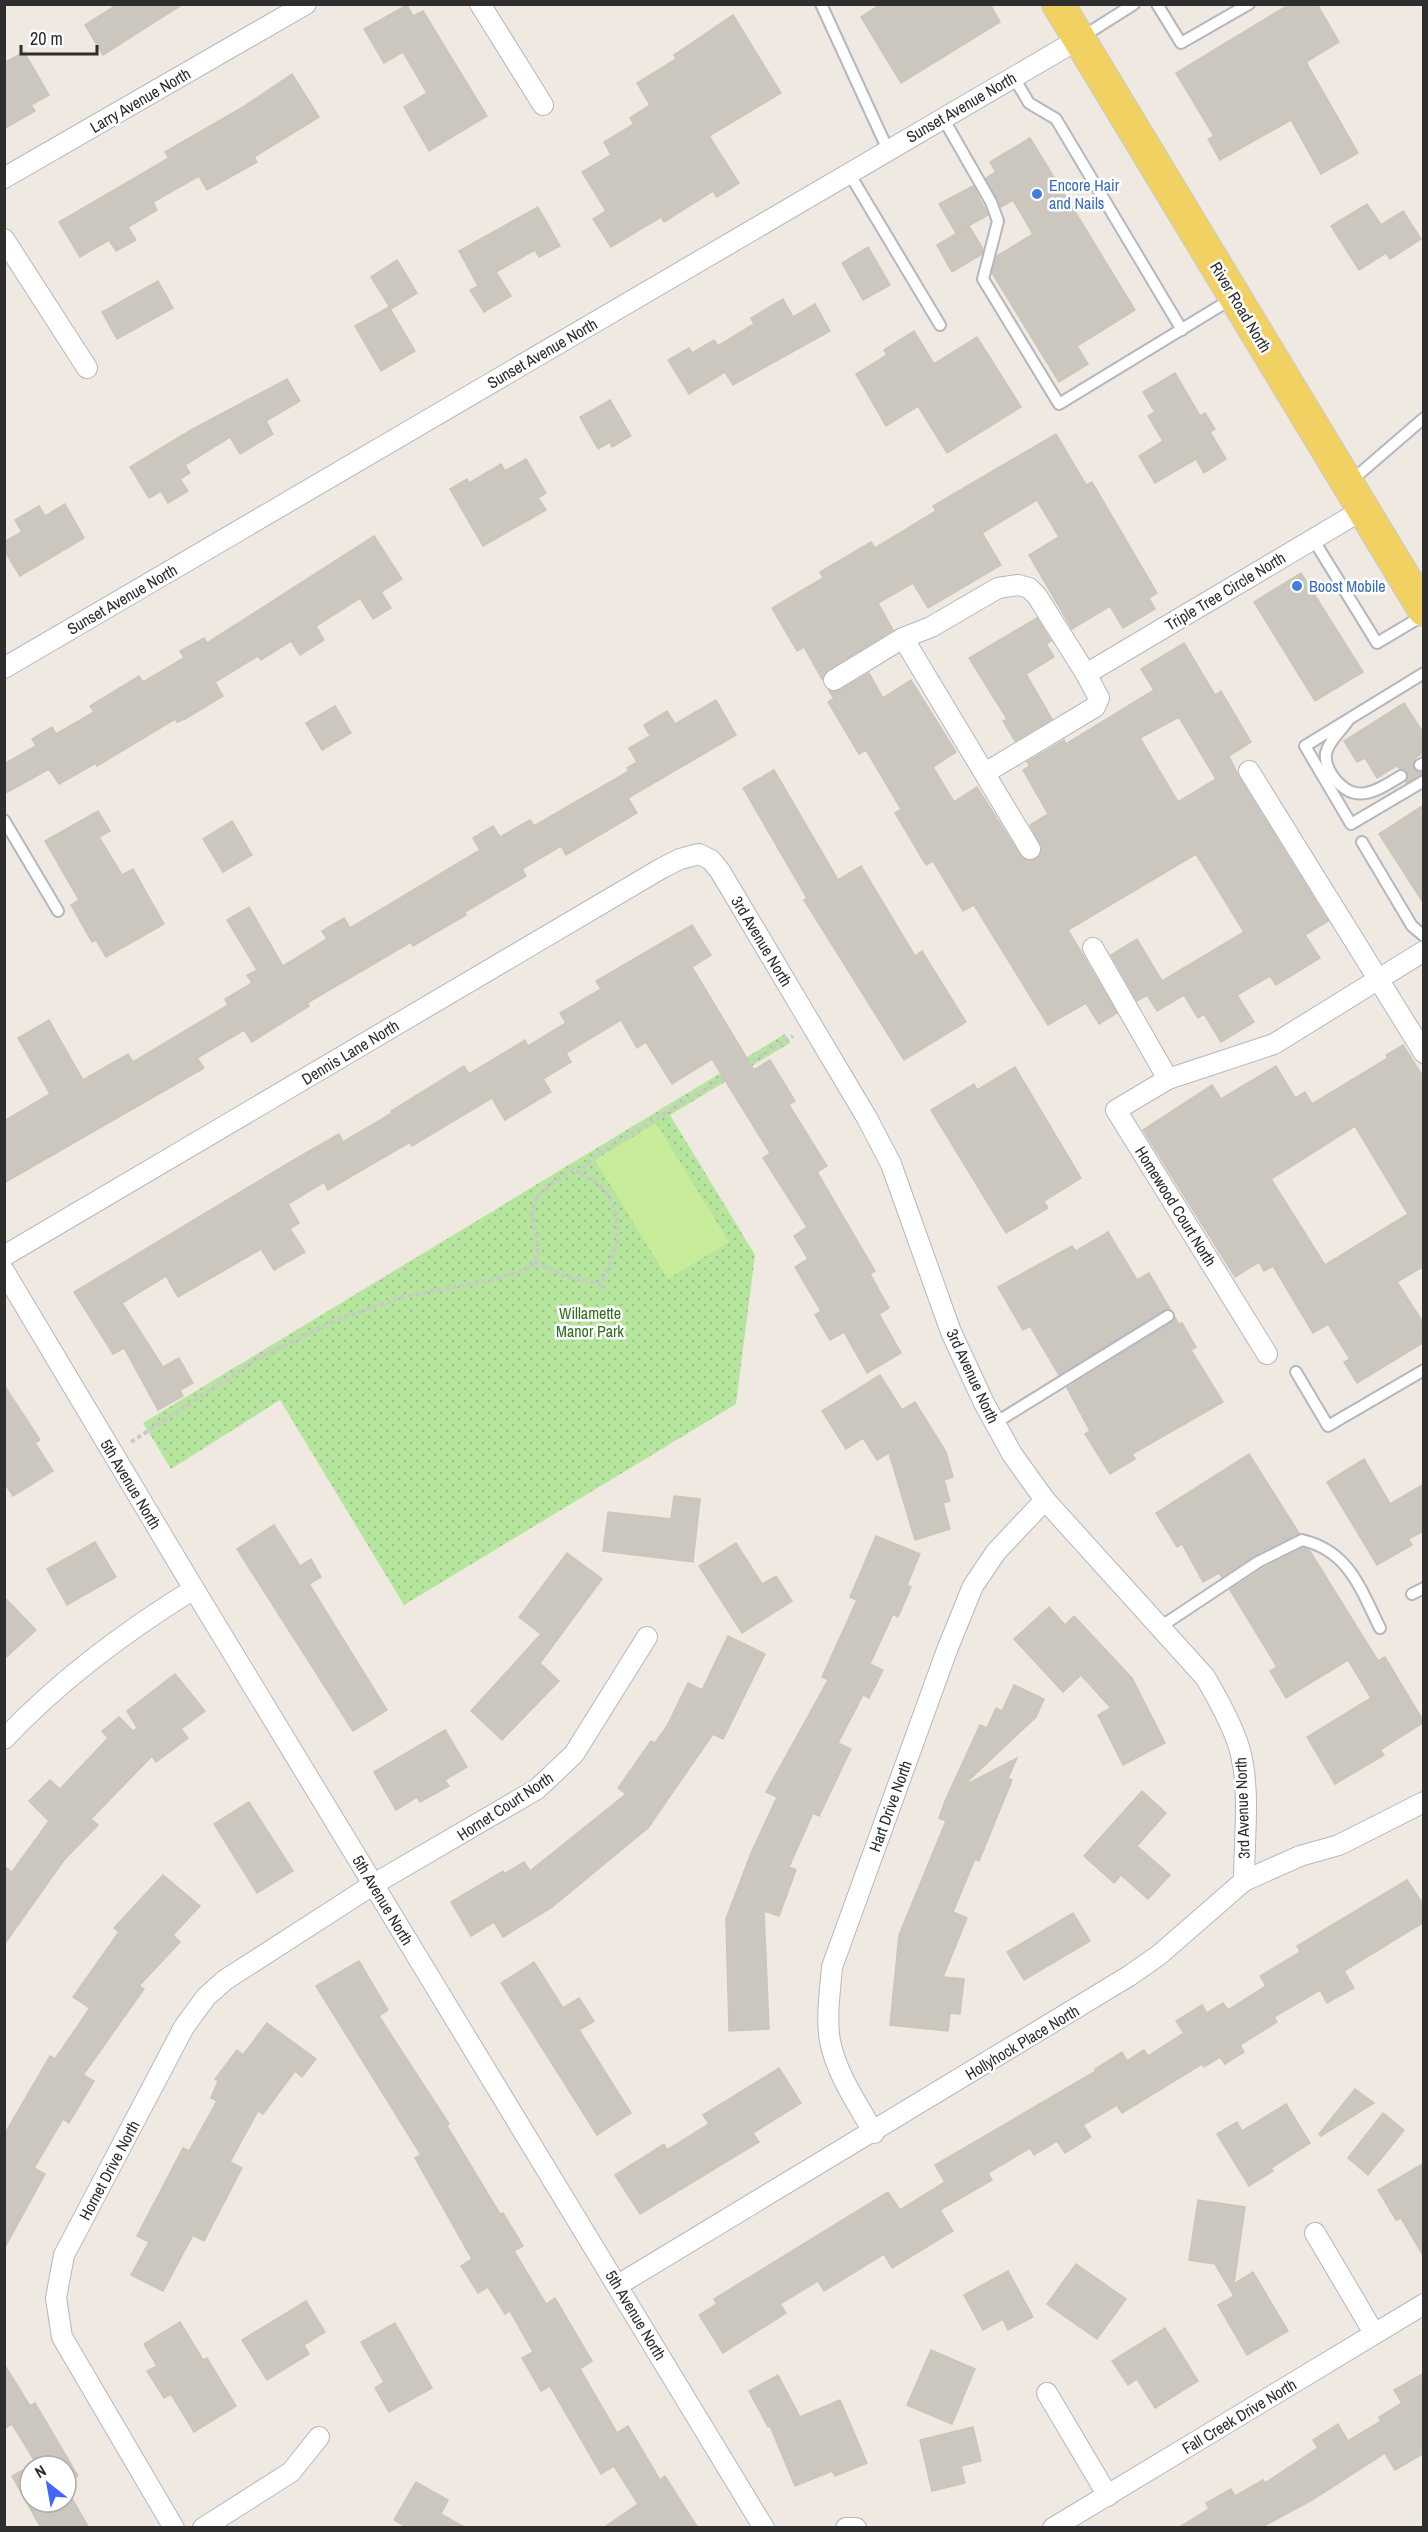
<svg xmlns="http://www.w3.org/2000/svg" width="1428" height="2532" viewBox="0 0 1428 2532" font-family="'Archivo Narrow',sans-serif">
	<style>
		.green { fill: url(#green-dots) }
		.pitch { fill: #c9ec9a }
		.building { fill: #cbc7bf; stroke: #cbc5ba; stroke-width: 1.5; fill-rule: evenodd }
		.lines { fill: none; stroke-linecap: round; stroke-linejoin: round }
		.lane-casing { stroke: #b4b7c1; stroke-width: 14 }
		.street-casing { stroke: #b4b7c1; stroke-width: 22 }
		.primary-casing { stroke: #c9c9c9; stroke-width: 34 }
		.path { stroke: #c9c9c9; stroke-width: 4; stroke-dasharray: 4.5 3; stroke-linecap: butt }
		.lane { stroke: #fff; stroke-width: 10 }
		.street { stroke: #fff; stroke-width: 20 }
		.primary { stroke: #f2d163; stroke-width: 32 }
		.shop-dot { fill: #3f7fe0; stroke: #fff; stroke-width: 2 }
		.labels { text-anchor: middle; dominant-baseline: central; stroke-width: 5; stroke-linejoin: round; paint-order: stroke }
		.street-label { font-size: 16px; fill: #2e2e2e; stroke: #fff }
		.shop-label { font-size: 16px; fill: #366cbe; stroke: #fff; text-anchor: start }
		.park-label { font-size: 16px; fill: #2c6e1b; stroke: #fff }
	</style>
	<defs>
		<pattern id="green-dots" width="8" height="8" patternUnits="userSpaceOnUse" patternTransform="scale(1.5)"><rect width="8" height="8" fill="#b6e59e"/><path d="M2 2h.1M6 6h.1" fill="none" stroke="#9dc588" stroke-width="1.8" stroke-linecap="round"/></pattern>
	</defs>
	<rect width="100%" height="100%" fill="#efe9e1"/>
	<!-- green -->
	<path class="green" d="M785,1034L790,1043L670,1115L755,1255L736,1404L404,1605L280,1400L171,1469L143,1423Z"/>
	<!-- pitch -->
	<path class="pitch" d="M656,1123L729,1242L668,1279L595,1160Z"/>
	<!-- building -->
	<g class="building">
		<path d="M118,4H183L103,55L85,25Z"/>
		<path d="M881,4H990L1000,22L901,83L861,17Z"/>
		<path d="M1290,4H1317L1339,42L1306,62L1358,153L1321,174L1291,120L1220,160L1208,139L1214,136L1176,73Z"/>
		<path d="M407,5L413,16L423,11L487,116L429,151L404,107L427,93L403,52L384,63L364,29Z"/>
		<path d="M733,15L781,93L709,136L739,183L717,197L713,191L664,222L661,217L611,247L593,219L606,211L582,172L611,155L604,142L634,124L630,118L650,105L637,83L676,59L674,55Z"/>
		<path d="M24,52L49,95L31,105L35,111L4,129V63Z"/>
		<path d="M292,74L319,117L254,157L257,162L207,190L199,176L153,202L157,210L128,227L136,240L116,251L109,240L80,257L59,222L169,158L165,152L243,107Z"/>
		<path d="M1030,138L1135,310L1077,346L1088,364L1059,382L992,273L997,256L1033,234L1013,200L1001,207L986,178L996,172L990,162Z"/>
		<path d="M973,186L988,215L956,233L939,204Z"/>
		<path d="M1367,204L1381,225L1403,211L1421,239L1390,259L1386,253L1359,270L1331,226Z"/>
		<path d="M538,207L560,246L539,257L535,250L496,272L511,296L484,312L470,290L478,286L459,251Z"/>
		<path d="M969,226L983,249L982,254L952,272L937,245Z"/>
		<path d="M868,247L890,285L863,300L842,263Z"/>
		<path d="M397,260L417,293L391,309L371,277Z"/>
		<path d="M158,281L173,308L117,339L102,312Z"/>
		<path d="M783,299L793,317L815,304L830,331L733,385L725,372L689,394L668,360L689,348L692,353L714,340L718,346L754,324L751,318Z"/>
		<path d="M389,307L415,351L381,371L355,326Z"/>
		<path d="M914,331L934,364L977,337L1021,407L947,453L918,406L886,426L856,374L887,355L884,350Z"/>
		<path d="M1175,373L1200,416L1205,413L1215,429L1210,432L1226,459L1204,473L1196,459L1155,483L1139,456L1163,441L1148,416L1155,412L1143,392Z"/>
		<path d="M287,379L300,401L266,421L273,434L240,454L230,437L185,465L190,473L180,479L188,491L168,503L161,491L149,498L130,467L191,430Z"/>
		<path d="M610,400L631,436L612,447L610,442L598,449L580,417Z"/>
		<path d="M1056,434L1086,485L1092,482L1157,593L1149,598L1155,609L1123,628L1110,606L1072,629L1029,555L1059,537L1037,500L982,533L1001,565L928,608L913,583L878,603L893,630L828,670L822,679L804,647L797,651L772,608L823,578L820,572L871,542L875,548L936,511L933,506Z"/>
		<path d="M526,459L546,493L538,498L546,510L483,546L450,489L467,479L469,483L501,464L505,471Z"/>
		<path d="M65,504L84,538L20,576L4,550V542L22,532L15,520L39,506L45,516Z"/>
		<path d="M374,536L402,579L381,592L391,608L373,619L360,598L316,626L324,640L300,655L291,641L261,660L258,656L215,682L223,696L185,719L177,722L175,719L97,766L96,763L59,784L49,769L4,794V764L36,746L32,739L52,727L56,734L94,712L90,706L139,676L143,682L184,658L180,651L204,638L207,643Z"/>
		<path d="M1301,573L1363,672L1315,701L1254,602Z"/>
		<path d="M1037,618L1051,641L1046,644L1054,657L1026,674L1052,719L1015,741L1003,721L1007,719L969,658Z"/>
		<path d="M1184,643L1215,695L1221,691L1251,742L1229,756L1239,777L1328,921L1305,935L1320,958L1276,985L1270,976L1237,995L1254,1022L1221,1042L1204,1014L1198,1018L1184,995L1157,1011L1147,995L1137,1001L1111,955L1137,939L1162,981L1244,932L1196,854L1068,930L1117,1013L1099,1024L1086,1003L1048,1025L974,905L963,911L933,861L926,865L895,813L901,809L866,750L859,754L828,702L834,698L829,691L840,690L869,673L883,698L911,680L956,752L933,767L954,802L977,787L1020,855L1031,861L1040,855L1042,848L1030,825L1048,814L1023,770L1030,766L1027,762L1064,740L1066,744L1154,690L1141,669ZM1179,717L1216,779L1178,802L1140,738Z"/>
		<path d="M716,700L736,735L628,798L637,813L566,855L561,846L522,869L526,876L465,912L466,915L413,946L411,942L307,1003L309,1006L252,1042L244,1030L197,1058L204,1068L4,1183V1121L50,1094L18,1038L49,1020L83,1080L128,1054L133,1062L228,1005L225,999L252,983L247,975L257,970L227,920L249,907L283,966L327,939L322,931L344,918L350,928L480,850L473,838L493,826L500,837L530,820L534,826L629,771L627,768L637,762L629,748L650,736L644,725L667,711L675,724Z"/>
		<path d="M1404,703L1424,734V752L1416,757L1413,765L1415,771L1424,774L1406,783L1407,772L1396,766L1377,778L1365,758L1357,762L1344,741Z"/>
		<path d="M335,706L351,733L322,750L306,723Z"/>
		<path d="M774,770L838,880L861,866L915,956L922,951L966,1022L904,1060L804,900L807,898L743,788Z"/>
		<path d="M1424,805V904L1379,834Z"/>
		<path d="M98,811L110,831L99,837L122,875L133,869L164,924L106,957L96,940L92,942L71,905L79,900L45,841Z"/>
		<path d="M232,821L252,855L223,872L203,839Z"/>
		<path d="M692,925L711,955L692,967L754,1070L770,1060L795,1101L789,1105L827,1166L817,1172L875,1271L870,1274L889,1308L879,1314L901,1353L867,1373L844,1332L830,1340L815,1315L821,1311L795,1267L808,1259L794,1236L807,1227L763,1158L770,1153L712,1059L672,1084L646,1042L637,1048L621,1020L566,1053L571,1062L543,1079L551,1092L505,1120L492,1098L412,1146L410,1142L328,1190L324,1182L288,1204L299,1223L290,1229L305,1252L274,1270L261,1249L178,1297L166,1276L122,1303L163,1367L179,1358L193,1383L180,1390L183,1396L158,1410L124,1348L113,1354L74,1292L297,1158L339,1134L343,1142L392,1113L391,1111L464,1066L469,1074L525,1040L528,1046L566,1023L560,1013L601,989L596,981Z"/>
		<path d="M1403,1045L1424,1078V1266L1397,1282L1424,1324V1342L1357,1383L1344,1362L1350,1359L1328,1324L1313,1333L1273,1266L1264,1271L1259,1262L1235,1277L1143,1130L1212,1085L1221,1099L1276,1066L1295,1098L1305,1092L1312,1104L1388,1058L1386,1055ZM1355,1126L1408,1214L1325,1265L1271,1179Z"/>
		<path d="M1015,1067L1081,1178L1044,1201L1048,1208L1006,1233L931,1110L974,1084L977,1090Z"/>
		<path d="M1108,1232L1137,1280L1149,1273L1170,1309L1164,1310L1059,1375L1030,1326L1023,1330L998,1287L1072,1246L1076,1251Z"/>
		<path d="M1175,1317L1179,1324L1182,1323L1196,1347L1191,1350L1223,1402L1132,1454L1135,1459L1110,1474L1085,1434L1090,1431L1067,1388L1172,1322Z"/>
		<path d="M880,1375L902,1410L915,1402L946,1452L953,1477L944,1480L950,1501L943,1503L950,1529L915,1540L889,1453L877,1460L863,1438L846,1449L822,1411Z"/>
		<path d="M4,1385L40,1440L35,1443L53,1471L13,1496L4,1482Z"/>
		<path d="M1249,1454L1299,1533L1255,1555L1222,1577L1219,1573L1203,1582L1182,1544L1177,1547L1156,1513Z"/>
		<path d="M1364,1459L1390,1504L1424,1484V1531L1408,1539L1412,1545L1377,1565L1327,1482Z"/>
		<path d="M674,1496L700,1499L693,1562L603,1551L608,1512L671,1519Z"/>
		<path d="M274,1525L300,1566L311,1559L321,1577L309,1584L387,1710L353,1731L237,1549Z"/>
		<path d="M876,1536L920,1554L907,1585L911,1587L898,1617L893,1614L870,1664L883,1670L869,1698L863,1695L838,1743L851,1749L819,1816L813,1813L789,1867L796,1870L779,1916L764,1911L769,2029L729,2031L726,1919L751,1853L777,1797L766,1792L828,1680L822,1677L857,1600L850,1597Z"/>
		<path d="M95,1542L116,1577L67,1605L47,1569Z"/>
		<path d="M736,1543L762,1584L776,1576L792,1601L742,1633L699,1566Z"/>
		<path d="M1303,1548L1310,1551L1378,1661L1385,1657L1424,1722L1380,1750L1384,1755L1335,1784L1307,1737L1371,1698L1348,1660L1286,1698L1270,1671L1277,1667L1230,1590L1262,1569Z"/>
		<path d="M567,1553L602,1579L540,1663L559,1681L502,1740L471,1711L541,1634L519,1617Z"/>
		<path d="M4,1597L36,1630L4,1659Z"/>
		<path d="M1049,1607L1065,1625L1074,1616L1132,1678L1165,1743L1123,1765L1098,1715L1111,1708L1081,1675L1063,1692L1014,1639Z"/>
		<path d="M728,1636L765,1654L723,1739L713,1734L648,1828L551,1908L503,1937L494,1922L471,1936L451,1902L503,1871L504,1874L524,1862L530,1871L626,1794L618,1788L651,1741L655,1743L667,1726L688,1683L702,1690Z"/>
		<path d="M175,1674L205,1711L181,1729L188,1738L156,1762L152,1756L91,1819L98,1825L64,1860L4,1945V1866L12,1872L49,1821L29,1801L50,1780L60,1789L108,1738L102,1731L119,1717L133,1731L137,1728L127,1711Z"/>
		<path d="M1014,1685L1044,1699L1036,1717L968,1781L969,1783L1017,1758L1008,1778L1012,1780L979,1861L975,1859L953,1912L967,1918L943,1977L964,1979L960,2014L950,2013L948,2031L890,2025L899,1935L946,1821L939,1818L945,1801L980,1725L987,1728L996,1708L1002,1711Z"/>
		<path d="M445,1730L467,1767L445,1780L449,1786L420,1802L417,1797L396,1810L374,1772Z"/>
		<path d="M1142,1791L1166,1813L1137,1846L1170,1875L1148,1899L1121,1875L1114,1883L1084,1856Z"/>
		<path d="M249,1802L293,1871L257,1893L214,1824Z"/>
		<path d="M163,1875L200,1906L173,1935L180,1942L139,1986L144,1989L83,2075L94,2081L69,2123L63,2119L34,2168L45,2174L4,2249V2135L50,2056L55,2059L90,2008L73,1997L119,1932L114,1928Z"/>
		<path d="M1407,1880L1424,1906V1922L1344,1971L1354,1988L1327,2003L1320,1990L1274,2017L1277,2022L1240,2045L1244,2052L1225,2064L1220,2057L1204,2067L1202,2064L1122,2113L1117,2105L1083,2125L1091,2137L1065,2153L1057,2141L1034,2155L1030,2148L988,2173L992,2180L940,2210L953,2231L892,2268L884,2254L824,2291L818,2281L780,2304L786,2313L723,2353L699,2315L717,2304L714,2299L888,2192L900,2210L945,2182L935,2165L1096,2071L1095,2069L1122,2052L1127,2061L1144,2050L1148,2056L1184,2033L1176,2021L1202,2005L1207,2013L1223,2003L1228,2010L1266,1986L1260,1976L1300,1952L1297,1946Z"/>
		<path d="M1073,1913L1090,1941L1024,1980L1007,1952Z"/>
		<path d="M359,1961L388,2010L379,2016L449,2124L447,2126L500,2214L503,2213L523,2246L514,2251L546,2304L555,2298L592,2361L580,2369L617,2433L628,2426L660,2480L665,2476L698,2528H603L638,2504L614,2466L601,2474L550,2386L541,2391L522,2358L533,2352L510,2311L505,2314L488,2287L478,2293L461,2266L472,2259L415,2158L421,2155L316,1986Z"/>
		<path d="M534,1962L563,2008L579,1998L594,2021L579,2030L631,2113L597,2135L501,1983Z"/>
		<path d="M267,2023L316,2059L302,2077L295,2071L263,2114L258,2111L230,2162L242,2168L204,2241L193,2235L163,2291L131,2275L149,2242L137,2236L183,2148L189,2151L217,2101L211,2098L218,2081L215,2079L237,2050L243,2055Z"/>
		<path d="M779,2068L801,2103L753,2133L759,2142L640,2214L615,2175L664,2144L667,2150L709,2124L703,2115Z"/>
		<path d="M1355,2089L1374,2103L1321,2136L1319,2134Z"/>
		<path d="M1286,2104L1310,2143L1271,2168L1273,2171L1249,2186L1217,2134L1237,2122L1242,2131Z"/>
		<path d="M1383,2113L1404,2130L1368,2175L1348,2158Z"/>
		<path d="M1424,2163V2257L1401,2218L1396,2220L1378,2190Z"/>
		<path d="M1198,2200L1245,2207L1234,2284L1253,2272L1288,2331L1247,2355L1218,2305L1234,2296L1215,2264L1189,2260Z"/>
		<path d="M1076,2264L1126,2299L1097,2339L1047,2304Z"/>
		<path d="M1008,2271L1033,2317L1008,2330L1003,2319L983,2330L964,2295Z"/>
		<path d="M306,2301L325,2332L304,2345L309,2354L267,2380L242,2340Z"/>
		<path d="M180,2322L203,2360L207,2358L236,2406L194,2432L171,2394L164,2398L147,2371L157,2366L144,2344Z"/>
		<path d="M395,2323L432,2388L389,2412L375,2388L384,2382L361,2342Z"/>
		<path d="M1165,2328L1198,2381L1155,2408L1137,2379L1128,2385L1112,2361Z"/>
		<path d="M931,2350L975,2369L952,2424L907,2405Z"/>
		<path d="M4,2364L30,2406L35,2403L78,2476L66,2483V2466H30V2502H66V2488L89,2528H41L12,2476L36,2463L12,2424L4,2429Z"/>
		<path d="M1424,2373V2453L1395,2470L1385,2453L1312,2500L1260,2528H1178L1209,2509L1206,2503L1231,2489L1235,2496L1263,2480L1265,2483L1318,2448L1313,2440L1338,2424L1348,2441L1381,2421L1379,2417L1402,2403L1394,2390Z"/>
		<path d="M778,2375L800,2417L840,2400L867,2463L835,2476L832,2471L795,2486L770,2426L768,2427L749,2391Z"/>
		<path d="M973,2427L981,2461L961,2466L965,2483L932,2491L920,2440Z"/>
		<path d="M416,2482L448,2500L441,2514L466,2528H408L394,2520Z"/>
	</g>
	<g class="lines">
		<!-- lane casing -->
		<g class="lane-casing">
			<g id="lane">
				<path d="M821,4L888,150"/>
				<path d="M1157,4L1181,43L1249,4"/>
				<path d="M1082,37L1134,4"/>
				<path d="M1013,76L1029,103L1056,119L1182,330"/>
				<path d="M943,118L991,202L998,221L983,279L1059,404L1233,298"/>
				<path d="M849,173L940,325"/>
				<path d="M1351,481L1424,418"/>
				<path d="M1313,539L1377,643L1424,615"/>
				<path d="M1424,673L1305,746L1351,824L1424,781"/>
				<path d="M1347,722C1340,732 1329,741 1326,753C1325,760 1328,769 1332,775C1354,807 1376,791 1401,776"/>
				<path d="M1420,765L1424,763"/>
				<path d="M4,820L58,911"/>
				<path d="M1362,842L1412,926L1424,936"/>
				<path d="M1296,1372L1328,1426L1424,1370"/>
				<path d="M995,1423L1168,1316"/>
				<path d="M1412,1594L1424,1588"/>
				<path d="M1160,1627L1258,1562L1302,1540C1349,1551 1360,1588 1380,1628"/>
			</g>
		</g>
		<!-- street casing -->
		<g class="street-casing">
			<g id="street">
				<path d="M480,4L543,105"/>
				<path d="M4,178L306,4"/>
				<path d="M4,239L87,368"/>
				<path d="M903,638L1030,849"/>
				<path d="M4,668L1079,39"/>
				<path d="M834,680L903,638L931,627L998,588L1018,585L1029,588L1037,596L1086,674L1364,509"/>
				<path d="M1249,771L1424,1053"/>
				<path d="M985,773L1095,707L1099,698L1086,674"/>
				<path d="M1093,948L1168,1079"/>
				<path d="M4,1256L662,868L680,859L699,854L711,860L720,871L867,1118L891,1164L951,1332L984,1403L1012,1454L1045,1500L1205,1677C1218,1699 1231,1722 1239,1747C1251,1788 1244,1838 1244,1881"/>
				<path d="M4,1271L194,1589L764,2528"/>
				<path d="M1267,1354L1116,1110L1168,1079L1274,1044L1424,951"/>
				<path d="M4,1739C60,1680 124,1632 194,1589"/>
				<path d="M874,2133C858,2105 836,2073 830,2041C826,2018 830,1991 832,1967L947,1650L973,1586L996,1552L1045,1500"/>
				<path d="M1315,2233L1374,2333"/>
				<path d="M618,2285L1129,1976L1159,1955L1244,1881L1300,1856L1339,1845L1424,1802"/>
				<path d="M1047,2393L1108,2496"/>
				<path d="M174,2528L62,2337L56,2298L64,2255L184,2027L206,1997L225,1980L374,1884L537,1789L574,1754L647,1637"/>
				<path d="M203,2528L291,2472L319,2437"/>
				<path d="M846,2528H856"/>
				<path d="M1053,2528L1424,2304"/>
			</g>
		</g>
		<!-- primary casing -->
		<g class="primary-casing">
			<path id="primary" d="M1058,4L1424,610"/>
		</g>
		<!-- path -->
		<g class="path">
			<path d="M534,1262L567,1277L600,1284C616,1256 626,1225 608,1195C603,1185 587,1178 579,1172"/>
			<path d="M600,1284L603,1291"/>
			<path d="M131,1442L262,1356L339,1319L402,1297L491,1280L530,1268C550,1243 523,1222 536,1200C543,1188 562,1177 573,1170L579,1172L596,1155L793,1036"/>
		</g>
		<!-- lane -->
		<use href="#lane" class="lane"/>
		<!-- street -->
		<use href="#street" class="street"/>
		<!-- primary -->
		<use href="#primary" class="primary"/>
	</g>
	<!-- markers -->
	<g class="shop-dot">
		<circle cx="1037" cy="194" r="6"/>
		<circle cx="1297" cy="586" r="6"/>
	</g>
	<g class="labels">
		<!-- street labels -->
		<g class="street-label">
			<text transform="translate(140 100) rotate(-30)">Larry Avenue North</text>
			<text transform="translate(961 107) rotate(-30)">Sunset Avenue North</text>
			<text transform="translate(1241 307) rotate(59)">River Road North</text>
			<text transform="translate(542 353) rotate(-30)">Sunset Avenue North</text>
			<text transform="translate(1225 591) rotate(-31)">Triple Tree Circle North</text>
			<text transform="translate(122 599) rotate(-30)">Sunset Avenue North</text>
			<text transform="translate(762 941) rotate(59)">3rd Avenue North</text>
			<text transform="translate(350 1052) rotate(-31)">Dennis Lane North</text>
			<text transform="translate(1176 1206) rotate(58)">Homewood Court North</text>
			<text transform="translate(973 1376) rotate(65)">3rd Avenue North</text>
			<text transform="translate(131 1484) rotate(59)">5th Avenue North</text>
			<text transform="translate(505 1806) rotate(-33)">Hornet Court North</text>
			<text transform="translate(890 1806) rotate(-70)">Hart Drive North</text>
			<text transform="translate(1242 1808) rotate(-92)">3rd Avenue North</text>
			<text transform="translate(383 1900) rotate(59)">5th Avenue North</text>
			<text transform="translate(1022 2042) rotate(-31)">Hollyhock Place North</text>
			<text transform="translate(109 2170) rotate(-62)">Hornet Drive North</text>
			<text transform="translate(636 2315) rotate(59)">5th Avenue North</text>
			<text transform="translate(1239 2416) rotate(-31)">Fall Creek Drive North</text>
		</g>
		<!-- shop labels -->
		<g class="shop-label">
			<text x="1049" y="185">Encore Hair<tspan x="1049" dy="18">and Nails</tspan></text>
			<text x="1309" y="586">Boost Mobile</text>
		</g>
		<!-- park labels -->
		<g class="park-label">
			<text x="590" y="1313">Willamette<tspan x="590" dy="18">Manor Park</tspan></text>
		</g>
	</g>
	<!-- border -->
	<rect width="1428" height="2532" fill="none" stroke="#2e2e2e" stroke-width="12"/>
	<!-- north arrow -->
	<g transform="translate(48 2484) rotate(329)"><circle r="28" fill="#ffffff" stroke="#ababab" stroke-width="1.5"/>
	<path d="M0-4.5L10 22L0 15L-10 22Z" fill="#4264fb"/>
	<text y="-9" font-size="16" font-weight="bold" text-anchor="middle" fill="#2e2e2e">N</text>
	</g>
	<!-- scale -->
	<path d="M21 45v9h76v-9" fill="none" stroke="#2e2e2e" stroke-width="3"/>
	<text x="30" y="45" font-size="18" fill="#2e2e2e" stroke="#ffffff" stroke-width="4.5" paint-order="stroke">20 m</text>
</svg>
